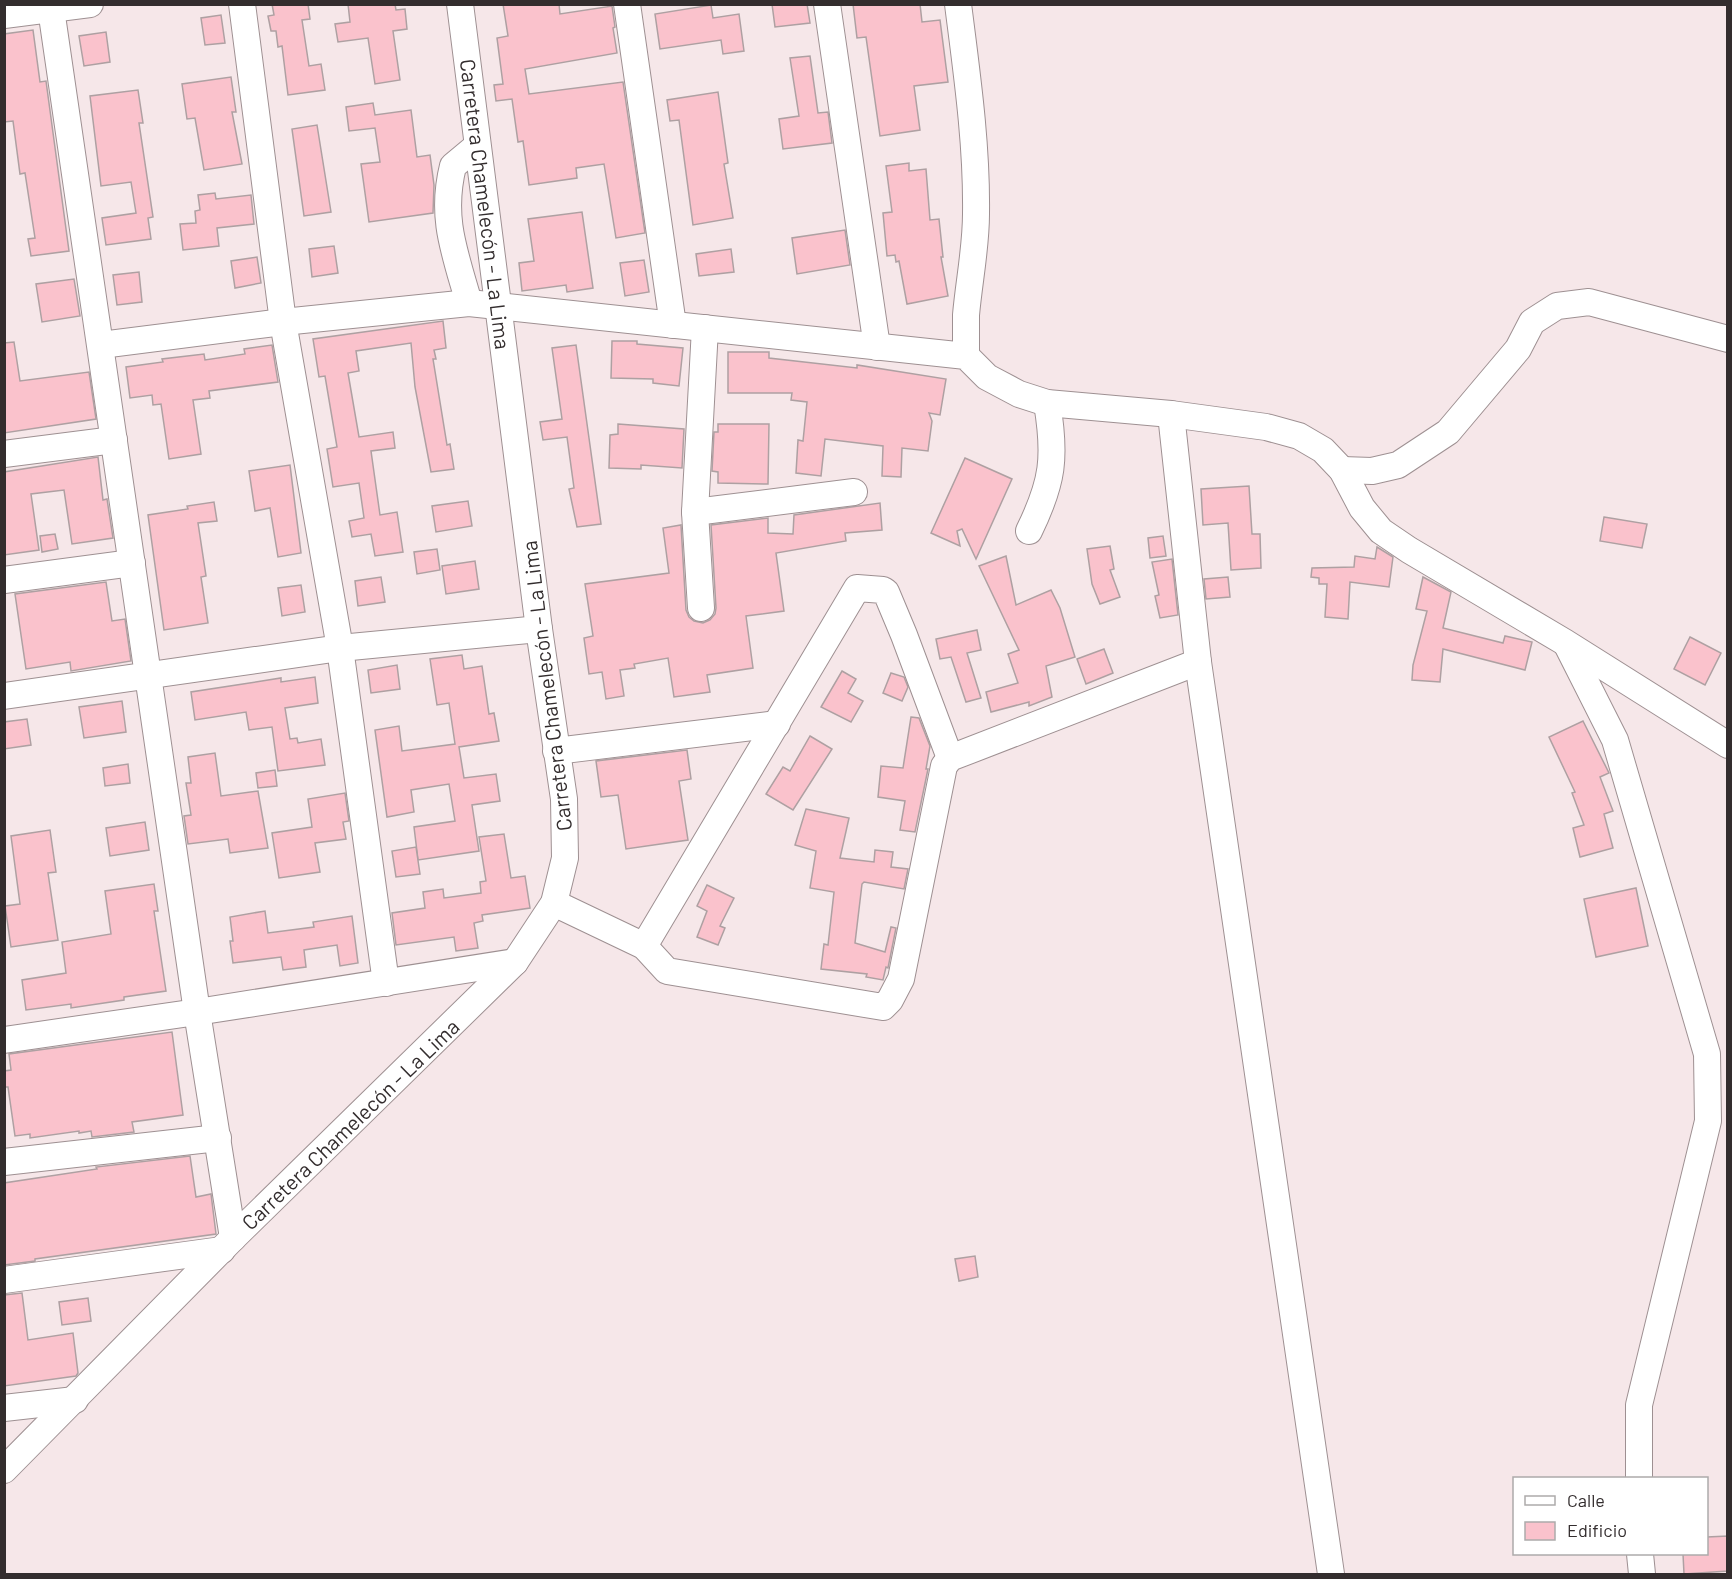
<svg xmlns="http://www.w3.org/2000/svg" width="1732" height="1579" viewBox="0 0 1732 1579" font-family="Barlow,sans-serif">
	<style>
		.building { fill: #fac2cc; stroke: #aea0a2; stroke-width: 1.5 }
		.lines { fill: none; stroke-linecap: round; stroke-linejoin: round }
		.minor-casing { stroke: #9e9092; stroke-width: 28 }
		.minor { stroke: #fff; stroke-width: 26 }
		.labels { text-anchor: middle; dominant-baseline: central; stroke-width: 5; stroke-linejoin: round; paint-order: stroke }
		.street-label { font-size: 21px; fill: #332d2e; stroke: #fff }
	</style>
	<rect width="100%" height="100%" fill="#f6e7e9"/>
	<!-- building -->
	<g class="building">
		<path d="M272,4H308L310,19L302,20L309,66L321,64L325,90L288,95L282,46L278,47L276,31H271L268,16L274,15Z"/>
		<path d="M348,4H395L396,10L405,9L407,29L393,31L400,80L375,84L368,38L338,42L335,24L350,22Z"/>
		<path d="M503,4H559L560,14L612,6L615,27L613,28L617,53L525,69L529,94L623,82L645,233L616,238L604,164L576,168L577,178L529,185L523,141L518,142L512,99L496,101L494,85L503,84L497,38L508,36Z"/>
		<path d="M772,4H807L810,23L775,27Z"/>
		<path d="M853,4H920L922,22L940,20L948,82L914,86L920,130L880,136L866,37L857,38Z"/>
		<path d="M711,5L713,18L739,14L744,51L723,54L721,40L660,49L655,14Z"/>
		<path d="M221,15L225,43L205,45L201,18Z"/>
		<path d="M33,30L40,82L46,81L69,251L31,256L28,239L35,238L25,173L20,174L13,121L4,122V34Z"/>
		<path d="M106,32L110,62L84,66L79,36Z"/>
		<path d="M810,56L818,113L828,112L832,143L783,149L779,119L799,116L790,58Z"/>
		<path d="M231,77L236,112H232L242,164L204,170L195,118L187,119L182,84Z"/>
		<path d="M138,90L143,123H139L153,217L148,218L151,239L106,245L102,218L136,213L131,182L101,186L90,96Z"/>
		<path d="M718,92L728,163L724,164L733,218L693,225L679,120L670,121L667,100Z"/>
		<path d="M373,103L375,115L411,110L417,157L430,155L434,185L433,213L369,222L361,164L380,162L375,128L349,131L346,107Z"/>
		<path d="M317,125L331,212L304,216L292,129Z"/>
		<path d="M909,163V171L926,169L930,220L939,219L943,257H941L948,296L907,304L899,261L896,262L895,255L887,256L883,213L892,212L886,166Z"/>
		<path d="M215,193L216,199L251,195L254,224L217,228L219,246L183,250L180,224L196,223L195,211L200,210L198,195Z"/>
		<path d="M582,212L593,288L567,292L566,285L522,291L519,263L534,261L528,219Z"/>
		<path d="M845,230L850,265L797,274L792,238Z"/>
		<path d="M334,246L338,273L312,277L309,249Z"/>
		<path d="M731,249L734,272L699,276L696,254Z"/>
		<path d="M257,257L261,283L235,288L231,261Z"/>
		<path d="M644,260L649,292L625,296L620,263Z"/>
		<path d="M139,272L142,302L117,305L113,275Z"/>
		<path d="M74,279L80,316L42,322L36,284Z"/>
		<path d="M443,321L446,348L434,350L436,359H433L447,445L450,444L454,469L431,472L415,387L411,343L356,351L359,371L348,373L359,437L393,432L395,448L371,451L380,515L397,512L403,552L375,556L371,534L352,537L349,521L364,518L359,483L333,487L327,449L337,447L325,376L319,377L313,339Z"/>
		<path d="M612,341H637V344L683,348L679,386L653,383V379L611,378Z"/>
		<path d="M14,342L20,381L89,372L96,419L4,433V343Z"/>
		<path d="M272,345L278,382L209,391L210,398L193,400L201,454L169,459L161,404L153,405L152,395L130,398L126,367L163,362L162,359L204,354L205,360L245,354L244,349Z"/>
		<path d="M576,345L601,524L577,527L569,489L574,488L567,437L543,440L540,422L562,419L552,348Z"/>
		<path d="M728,352H769V358L857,368V365L946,379L940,415L929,413L932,421L928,451L902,448L901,477L882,476L883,446L825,439L821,476L796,473L798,440L803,441L807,402L791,400L792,393H728Z"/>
		<path d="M618,424L684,429L682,468L641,465V469L609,468L610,435L618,434Z"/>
		<path d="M718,424H769L768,484L718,483V472L712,471L714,432H718Z"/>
		<path d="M98,457L103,500L107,499L113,538L72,544L64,490L31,494L39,550L4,555V472Z"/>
		<path d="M965,458L1012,479L976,559L962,529L957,531L960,546L931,533Z"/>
		<path d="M290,465L301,553L278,557L270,508L255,511L249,471Z"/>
		<path d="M1249,486L1252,534H1260L1261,568L1231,570L1228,523L1203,525L1201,489Z"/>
		<path d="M468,501L472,526L436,532L432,506Z"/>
		<path d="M214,502L217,521L198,523L206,576L201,577L208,623L164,630L148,515L188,509L187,506Z"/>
		<path d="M880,503L882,530L845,533L846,541L776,553L784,611L746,616L753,668L707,675L710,692L674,697L668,658L634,664L635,668L620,670L624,696L606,699L602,672L589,674L584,638L593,636L585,584L669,573L663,528L681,525L686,610L689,617L694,621L703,623L710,620L715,614L716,608L711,525L768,518V533L793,534L794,515Z"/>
		<path d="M1604,517L1647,524L1642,548L1600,541Z"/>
		<path d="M55,534L58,549L42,552L40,536Z"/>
		<path d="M1163,536L1166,556L1150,558L1148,538Z"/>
		<path d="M1110,546L1114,569L1110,570L1120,597L1100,604L1092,584L1087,549Z"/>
		<path d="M1377,547L1393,557L1389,587L1350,582L1348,619L1325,617L1327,584H1319V578L1311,577L1312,568L1354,567L1355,556L1375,559Z"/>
		<path d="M437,549L440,570L417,574L414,552Z"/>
		<path d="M1006,556L1016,605L1051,590L1060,608L1075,657L1046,666L1052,697L1029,706V702L991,712L986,692L1018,683L1008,654L1019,650L979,566Z"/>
		<path d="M1172,559L1178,615L1160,618L1155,596L1159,595L1152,562Z"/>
		<path d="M475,561L479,589L446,594L442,566Z"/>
		<path d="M381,577L385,602L358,606L355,581Z"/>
		<path d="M1228,577L1230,597L1206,599L1204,579Z"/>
		<path d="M1423,577L1451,592L1443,628L1503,643L1505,636L1532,642L1525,670L1443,649L1440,682L1412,680L1413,665L1427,611L1416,609Z"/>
		<path d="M106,582L112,621L125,619L131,661L71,671L70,662L26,669L15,594Z"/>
		<path d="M301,585L305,612L282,616L278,588Z"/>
		<path d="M977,630L981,650L967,653L981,698L966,702L951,657L940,659L936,639Z"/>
		<path d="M1690,637L1721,653L1705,685L1674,669Z"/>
		<path d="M1104,649L1113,673L1086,684L1077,659Z"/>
		<path d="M462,655L464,669L482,666L489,714L494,713L499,741L459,747L464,778L496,774L500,801L472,805L479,851L418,860L414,827L455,821L449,784L411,790L414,812L387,817L375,730L399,726L402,751L455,744L449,703L437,705L430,659Z"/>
		<path d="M397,665L400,689L371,693L368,670Z"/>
		<path d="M842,671L856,679L848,693L863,701L851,722L821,707Z"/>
		<path d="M891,673L904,677L908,687L902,701L883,693Z"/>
		<path d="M315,677L318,703L285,708L290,739L297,738L298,743L321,739L325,765L278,771L272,727L249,730L246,712L195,720L191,692L281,678V682Z"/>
		<path d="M122,701L126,732L84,738L79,707Z"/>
		<path d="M911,717L919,718L930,746L926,769H928L915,832L900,830L905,801L878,797L881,766L903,768Z"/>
		<path d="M27,719L31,745L4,749V722Z"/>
		<path d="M1583,721L1609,773L1600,777L1613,811L1604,814L1613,848L1580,857L1573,828L1584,825L1572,793L1575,792L1549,737Z"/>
		<path d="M810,736L832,749L793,810L766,794L783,767L790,771Z"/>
		<path d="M687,750L691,779L679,781L688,840L626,849L618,795L601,797L596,761Z"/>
		<path d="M215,753L221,796L258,791L268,848L230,853L228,839L188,844L184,816L191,815L186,783H191L188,757Z"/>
		<path d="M128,764L130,783L105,786L103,768Z"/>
		<path d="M275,770L277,786L258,788L256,773Z"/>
		<path d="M345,793L349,821L343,822L346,839L315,843L320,872L279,878L272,833L312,827L308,799Z"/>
		<path d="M806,809L849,818L840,858L874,862L875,850L893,852L891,867L908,869L904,889L864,882L862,884L855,943L885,952L891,927L896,928L888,968L886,967L883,980L866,977L867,974L821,969L824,944L828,945L834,892L810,888L816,851L795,845Z"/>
		<path d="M145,822L149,850L110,856L106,828Z"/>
		<path d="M50,830L56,872L48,873L58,940L11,947L5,906L20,904L11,836Z"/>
		<path d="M504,834L511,878L525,876L530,908L482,915L483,921L474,923L478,948L456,951L454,937L396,945L392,913L425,908L423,892L443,889L444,898L481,893L480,882L486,881L479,837Z"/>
		<path d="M416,847L420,874L396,877L392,851Z"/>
		<path d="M154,884L158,911H154L166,991L124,997V1000L71,1008V1004L26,1010L22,980L66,973L62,942L111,934L105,891Z"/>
		<path d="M707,885L734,898L720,926L725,928L718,945L697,937L707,911L697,906Z"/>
		<path d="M1636,888L1648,946L1596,957L1584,899Z"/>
		<path d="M265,911L268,933L314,927L313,922L352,916L358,963L340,966L337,945L304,950L306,967L283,970L281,957L233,963L230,941H233L230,917Z"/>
		<path d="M172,1032L183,1115L132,1122L134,1132L92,1137L91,1131L79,1133V1131L30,1138V1134L15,1136L8,1087H4V1071L11,1070L9,1054Z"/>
		<path d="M190,1156L196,1197L211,1194L216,1234L35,1259V1261L4,1265V1183L97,1169L96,1167Z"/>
		<path d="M975,1256L978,1277L959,1281L955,1259Z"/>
		<path d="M22,1293L28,1340L73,1333L78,1373L76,1376L4,1386V1295Z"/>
		<path d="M88,1298L91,1321L62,1325L59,1302Z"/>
		<path d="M1728,1536V1571L1684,1574L1683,1554H1707V1537Z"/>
	</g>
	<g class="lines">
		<!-- minor casing -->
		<g class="minor-casing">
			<g id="minor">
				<path d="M242,4L283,322L340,648L386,983"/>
				<path d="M627,4L673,325"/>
				<path d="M827,4L877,347"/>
				<path d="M958,4C967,75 977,144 976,214C976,248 969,281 966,315C966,329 966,343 966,356"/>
				<path d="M51,9L197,1012L233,1238"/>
				<path d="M4,15L90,4"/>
				<path d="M469,303C455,253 440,218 453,166L477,146"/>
				<path d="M101,345L283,322L469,303L966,356L987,377L1019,394L1047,403L1171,414L1266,427L1299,436L1323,450L1342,470L1362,508L1381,531L1409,550L1566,643L1728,745"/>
				<path d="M4,454L114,440"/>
				<path d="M1342,470L1372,471L1398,465L1448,432L1518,349L1532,322L1557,306L1589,302L1728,339"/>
				<path d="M695,512L854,492"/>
				<path d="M1029,531C1053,482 1056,457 1047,403"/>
				<path d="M4,580L132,563"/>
				<path d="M701,608L695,512L705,328"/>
				<path d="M1567,645L1615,740L1707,1054L1708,1121L1639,1405V1478"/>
				<path d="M1198,662L1331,1574"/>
				<path d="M4,696L340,648L539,629"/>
				<path d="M556,751L777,724"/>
				<path d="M554,903L644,946L667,971L883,1007L890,1000L901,979L944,766L950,758L1198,662L1171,414"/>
				<path d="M644,946L857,588L883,590L886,592L904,635L950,758"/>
				<path d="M4,1040L197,1012L515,962"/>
				<path d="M4,1162L218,1138"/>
				<path d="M4,1280L222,1250"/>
				<path d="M4,1408L75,1400"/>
				<path d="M4,1470L233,1238L515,962L554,903L565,858L564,799L539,629L460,4"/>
				<path d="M1640,1554L1642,1574"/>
			</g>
		</g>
		<!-- minor -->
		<use href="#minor" class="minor"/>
	</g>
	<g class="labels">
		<!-- street labels -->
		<g class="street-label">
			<text transform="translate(486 204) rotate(83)">Carretera Chamelecón - La Lima</text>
			<text transform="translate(546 686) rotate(-97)">Carretera Chamelecón - La Lima</text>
			<text transform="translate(350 1124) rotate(-44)">Carretera Chamelecón - La Lima</text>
		</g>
	</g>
	<!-- border -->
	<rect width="1732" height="1579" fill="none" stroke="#332d2e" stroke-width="12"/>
	<!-- legend -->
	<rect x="1513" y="1477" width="195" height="78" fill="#ffffff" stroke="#adabab" stroke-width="1.5"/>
	<rect x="1525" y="1496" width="30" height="9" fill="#ffffff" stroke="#adabab" stroke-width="1.5"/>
	<text x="1567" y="1507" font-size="18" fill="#332d2e">Calle</text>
	<rect x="1525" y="1522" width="30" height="18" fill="#fac2cc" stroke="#adabab" stroke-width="1.5"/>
	<text x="1567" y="1537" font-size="18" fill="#332d2e">Edificio</text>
</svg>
